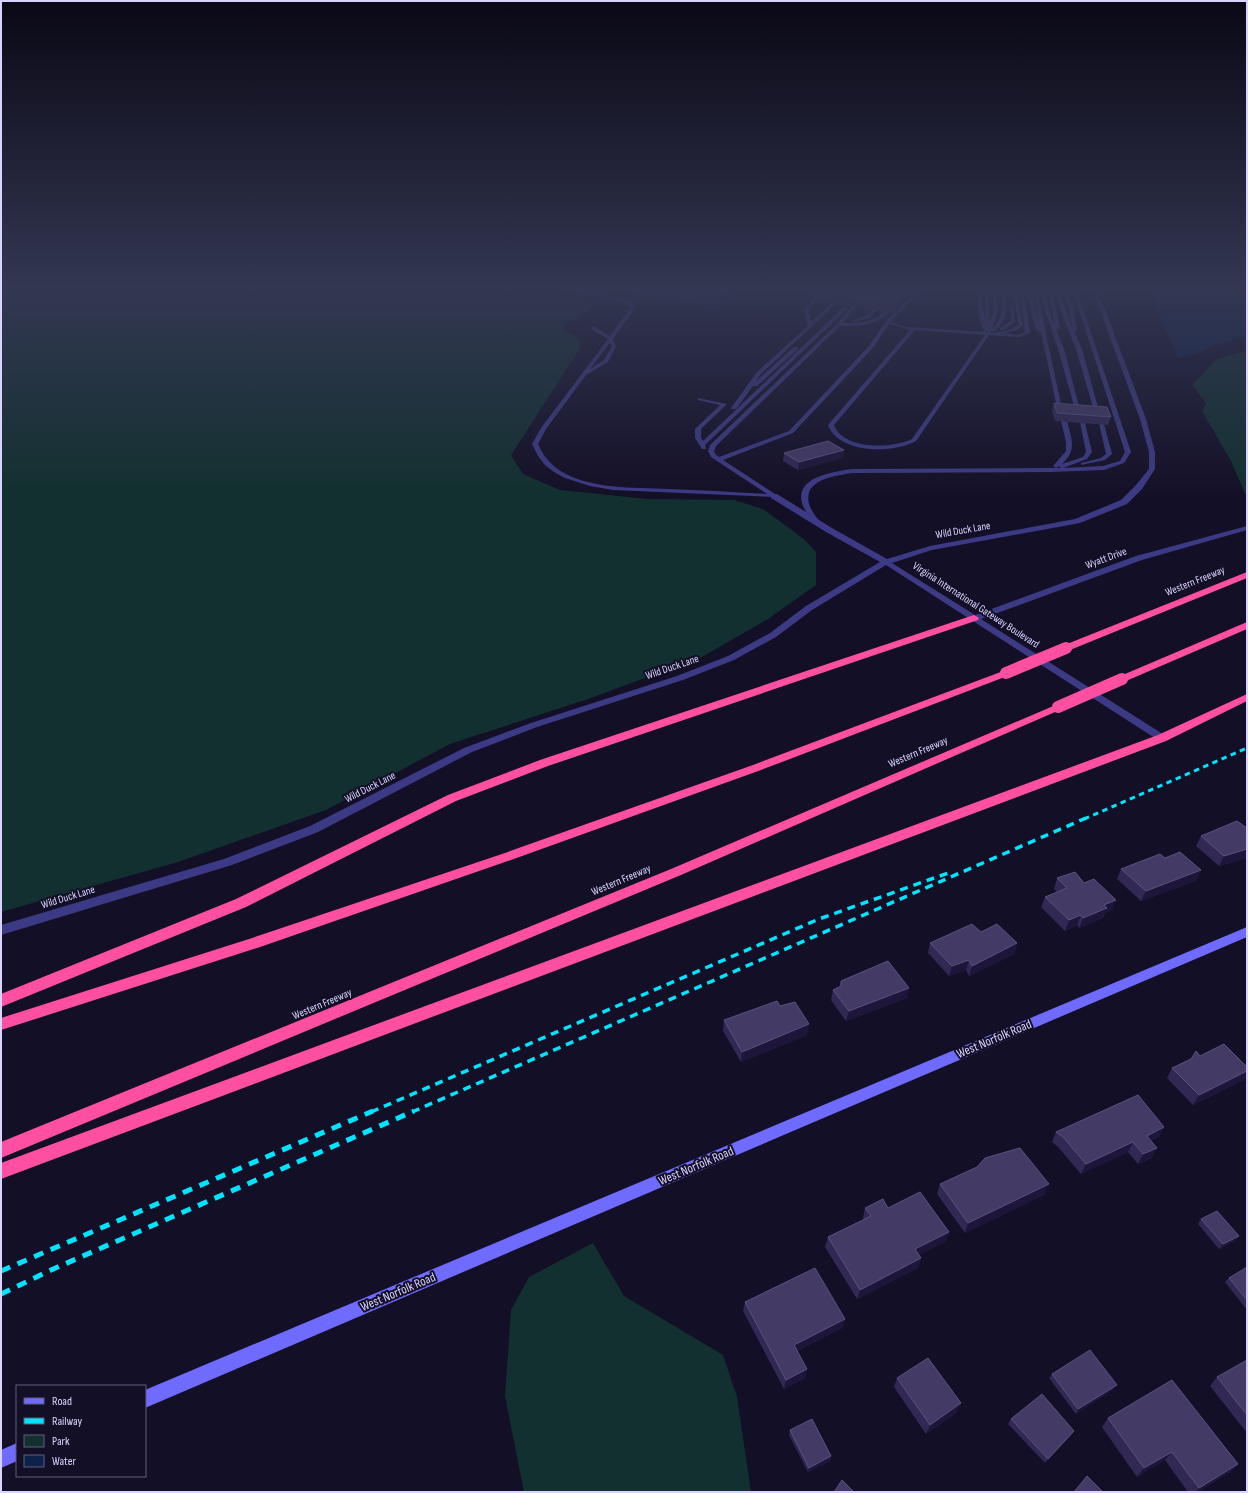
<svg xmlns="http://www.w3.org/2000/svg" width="1248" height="1493" viewBox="0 0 1248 1493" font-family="'Sofia Sans Condensed',sans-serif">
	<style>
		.green { fill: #12302f }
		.water { fill: #0c2248 }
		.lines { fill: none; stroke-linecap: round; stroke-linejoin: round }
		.lane { fill: #3d3a85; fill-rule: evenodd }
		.street { fill: #3d3a85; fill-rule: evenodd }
		.secondary { fill: #6f6bff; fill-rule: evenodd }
		.highway { fill: #ff4fa3; fill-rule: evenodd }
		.rail-far2 { stroke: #00e5ff; stroke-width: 3; stroke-dasharray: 5.5 4.5; stroke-linecap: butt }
		.rail-far1 { stroke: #00e5ff; stroke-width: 3.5; stroke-dasharray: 8 6; stroke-linecap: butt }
		.rail { stroke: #00e5ff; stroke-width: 5; stroke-dasharray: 10 8; stroke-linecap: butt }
		.highway-bridge { stroke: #ff4fa3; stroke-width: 12 }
		.wall { fill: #312854 }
		.shaded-wall { fill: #1d163a }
		.building { fill: #433a66; stroke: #5a527e }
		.labels { text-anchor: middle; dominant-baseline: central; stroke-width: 4; stroke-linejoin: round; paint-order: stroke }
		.street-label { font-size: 11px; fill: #d9d4ff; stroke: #130f26 }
		.near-street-label { font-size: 13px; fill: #d9d4ff; stroke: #130f26 }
	</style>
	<rect width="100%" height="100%" fill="#130f26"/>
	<!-- green -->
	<g class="green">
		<path d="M1,288H523L596,300L598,303L580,317L564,324L563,331L573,335L580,341L579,350L511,455L523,474L560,490L648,499L734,500L763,509L804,539L816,552V585L768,619L702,657L588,699L450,744L326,810L178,862L1,912Z"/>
		<path d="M1247,351V498L1231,461L1202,411L1206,403L1192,385L1217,359Z"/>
		<path d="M593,1243L624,1296L723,1355L737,1397L751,1492H524L505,1396L511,1310L529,1277Z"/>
	</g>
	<!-- water -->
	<path class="water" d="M1156,288H1247V336L1212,346L1198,353L1178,358L1157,309V300L1153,294V290Z"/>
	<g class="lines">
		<!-- lane -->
		<g class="lane">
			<path d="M555,288C578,288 614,294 634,304L635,308L613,339L616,346L608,362L586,375L546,429L538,444C543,455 549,463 559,470C590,490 633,487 669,489C701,490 734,492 767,494L711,457L708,451L710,445L837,324L852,306L856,307L843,323C860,323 872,323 885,311L889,312C876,326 859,326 840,326L716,446L714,451L716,455L719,457L789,431L868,347L887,320L919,288H924L891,321L893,323L906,327L984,332L979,316L976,288H980L985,320V288H989V322L994,311L991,288H995L998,311L992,329C1005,317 1002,304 1000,288H1004C1007,306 1010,318 995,331H991L990,333C1000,333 1010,330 1019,325L1012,288H1016L1023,325L1017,330L1004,333L1019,335L1025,332L1019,288H1023L1030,333L1019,337L989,335L916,441C893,454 839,454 828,425L910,330L889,324L872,349L793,433L723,460L775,494L777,496L776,497L613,490L590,486L565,478L554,472L545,465L538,456L532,444L541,428L608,339L591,329V327H595L610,336L631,308L630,306L619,300ZM915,330L985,335L912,439C892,449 843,450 834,425ZM610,343L612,346L604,360L590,369Z"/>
			<path d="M908,288H913L900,302H896V300Z"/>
			<path d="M1027,288H1031L1039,325L1033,288H1037L1049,349L1063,413L1058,412L1041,332L1037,331L1033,320Z"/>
			<path d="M1040,288H1044L1048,307L1055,326L1048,288H1052L1060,328L1056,329L1064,349L1081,414L1076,413L1058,349L1044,307Z"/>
			<path d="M1054,288H1058L1072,327L1069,308L1062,288H1066L1073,308L1077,330L1074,331L1082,349L1100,415L1095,414L1076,349L1062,314Z"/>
			<path d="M1072,288H1076L1131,452L1124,463L1104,470L1050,472L852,473C835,476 803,479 809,504C811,511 817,517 820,523L819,524H815C811,519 806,512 803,506C792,477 833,472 852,469L1050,468H1061L1059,466L1056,468L1053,466L1066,451V442L1061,421L1064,419L1067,421C1071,438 1078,450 1062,464L1083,457L1086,452L1080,422L1085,423L1092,452L1087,459L1063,468L1103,466L1120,461L1125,452Z"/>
			<path d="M812,300L816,301L809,310L811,322L832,303L836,304L761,374L755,382L794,347H798V349L757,386H753L736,409H732L731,408L757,372L808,326L804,310Z"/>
			<path d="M1010,306L1014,307L1015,322L1004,330H1000V328L1011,321Z"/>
			<path d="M844,307L848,308L705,445L706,449H702L695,438V429L720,405L698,400V398L727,404L701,429V438L703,441Z"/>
			<path d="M874,309L878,310L869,318L854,322L852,321L865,316Z"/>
			<path d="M1099,423L1104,424L1112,454L1105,460L1081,465V463L1101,458L1106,454Z"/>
		</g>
		<!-- street -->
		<path class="street" d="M1092,288H1097L1146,419L1155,452V469L1142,489L1127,504L1080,523L932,550L892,563L975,615L1136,556L1247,526V530L1142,560L981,619L1166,736L1167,738L1166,740H1158L886,565L812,610L776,637L734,660L683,680L537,727L472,752L318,832L232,865L1,935V925L224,859L310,826L464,748L531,723L677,676L728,656L770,633L806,606L880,562L826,532L771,498V494H777L832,528L887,559L930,546L1075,519L1121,500L1136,485L1149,469V452L1140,419Z"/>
		<!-- secondary -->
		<g class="secondary">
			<path d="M1247,927V937L145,1408V1390Z"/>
			<path d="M17,1443V1461L1,1468V1450Z"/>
		</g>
		<!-- highway -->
		<g class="highway">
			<path d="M1247,572V578L1070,650H1062L1061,648L1062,646Z"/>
			<path d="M974,615L979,618L978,620L548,766L456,801L246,907L1,1007V994L236,899L448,795L540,760Z"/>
			<path d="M1247,622V629L1126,681H1118L1116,679L1118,677Z"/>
			<path d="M1006,670L1012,673L1010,675L761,770L511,860L260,947L1,1030V1018L249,939L502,854L753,765Z"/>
			<path d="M1247,694V701L1166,741L1,1179V1163L1158,735Z"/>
			<path d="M1058,704L1062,705L1064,707L1062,709L681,875L1,1158V1142L671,869Z"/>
		</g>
		<!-- rail-far2 -->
		<path class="rail-far2" d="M1084,819L1247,748"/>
		<!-- rail-far1 -->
		<g class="rail-far1">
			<path d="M371,1112L819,919L951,872"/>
			<path d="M412,1112L1086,818"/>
		</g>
		<!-- rail -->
		<g class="rail">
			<path d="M1,1271L373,1111"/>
			<path d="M1,1294L51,1270L414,1111"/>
		</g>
		<!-- highway-bridge -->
		<g class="highway-bridge">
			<path d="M1006,673L1066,648"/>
			<path d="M1058,707L1122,679"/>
		</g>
	</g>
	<!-- wall -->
	<g class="wall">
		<path d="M595,288H746V291L719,307Z"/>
		<path d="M812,291L907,293L905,302L894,313L811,301Z"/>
		<path d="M1054,403L1111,417L1108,425L1055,421L1052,411Z"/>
		<path d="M844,450L843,458L798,470L783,461L784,453Z"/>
		<path d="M1247,828V858L1219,866L1196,846L1201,836Z"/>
		<path d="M1165,858L1197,880L1141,901L1117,879L1121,869Z"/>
		<path d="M1057,878L1084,883L1112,910L1105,913L1103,918L1079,928L1077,925L1065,931L1041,907L1045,897L1057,892L1054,889Z"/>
		<path d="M981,932L1017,943L1014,954L969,976L966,970L949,976L928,953L930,943Z"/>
		<path d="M841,981L907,998L846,1021L831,1000L833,990L840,987Z"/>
		<path d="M780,1006L807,1035L741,1062L723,1031L724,1020Z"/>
		<path d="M1200,1056L1244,1080L1193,1105L1167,1078L1172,1068Z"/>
		<path d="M1164,1127L1159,1137L1151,1141L1152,1158L1138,1164L1128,1152L1081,1174L1058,1147L1052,1142L1056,1132Z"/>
		<path d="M940,1184L1045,1194L965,1233L937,1194Z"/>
		<path d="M865,1208L949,1232L945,1242L919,1255L921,1258L918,1268L857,1299L825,1247L828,1237L864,1220L863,1218Z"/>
		<path d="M1201,1219L1235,1241L1219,1249L1198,1224Z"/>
		<path d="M1247,1267V1310L1225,1282L1229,1278Z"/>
		<path d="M745,1302L845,1319L842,1328L797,1351L807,1369L805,1378L784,1389L743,1311Z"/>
		<path d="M1247,1360V1433L1210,1386L1217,1377Z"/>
		<path d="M1052,1374L1114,1389L1076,1414L1049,1378Z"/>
		<path d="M897,1378L957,1412L926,1434L894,1387Z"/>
		<path d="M1108,1418L1238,1464L1230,1472L1198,1492H1188L1165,1460L1137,1477L1102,1427Z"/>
		<path d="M1011,1419L1074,1431L1071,1435L1045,1463L1008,1424Z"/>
		<path d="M790,1430L831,1456L830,1461L808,1472L789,1435Z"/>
	</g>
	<!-- shaded-wall -->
	<g class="shaded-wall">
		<path d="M730,288H746V291L719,307L720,294Z"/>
		<path d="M907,293L905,302L894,313L896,303Z"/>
		<path d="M844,450L843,458L798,470L799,462Z"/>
		<path d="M1247,849V858L1219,866L1224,856Z"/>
		<path d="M1201,870L1197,880L1141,901L1146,891Z"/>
		<path d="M1116,900L1112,910L1105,913L1103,918L1079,928L1083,918L1104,905Z"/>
		<path d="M1081,915L1077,925L1065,931L1069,920Z"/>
		<path d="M1017,943L1014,954L969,976L972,966Z"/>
		<path d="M969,960L966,970L949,976L952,966Z"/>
		<path d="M909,988L907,998L846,1021L849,1011Z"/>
		<path d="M809,1024L807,1035L741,1062L742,1052Z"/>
		<path d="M1247,1071V1075L1244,1080L1193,1105L1199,1095Z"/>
		<path d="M1164,1127L1159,1137L1141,1146L1147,1136Z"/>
		<path d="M1133,1142L1128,1152L1081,1174L1086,1164Z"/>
		<path d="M1157,1148L1152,1158L1138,1164L1143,1154Z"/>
		<path d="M1049,1184L1045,1194L965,1233L968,1223Z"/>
		<path d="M949,1232L945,1242L912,1259L915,1249Z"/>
		<path d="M1239,1236L1235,1241L1219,1249L1223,1244Z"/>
		<path d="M921,1258L918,1268L857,1299L860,1290Z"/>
		<path d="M845,1319L842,1328L792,1354L794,1345Z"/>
		<path d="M807,1369L805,1378L784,1389L786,1380Z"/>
		<path d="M1117,1385L1114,1389L1076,1414L1078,1409Z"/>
		<path d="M961,1403L957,1412L926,1434L930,1425Z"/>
		<path d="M1074,1431L1071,1435L1045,1463L1048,1459Z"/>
		<path d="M1172,1452L1165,1460L1137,1477L1144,1468Z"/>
		<path d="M831,1456L830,1461L808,1472L809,1468Z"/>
		<path d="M1238,1464L1230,1472L1198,1492H1195L1199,1488Z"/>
	</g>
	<!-- building -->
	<g class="building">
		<path d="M679,288H730L720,294Z"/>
		<path d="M815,288H876L907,293L896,303L812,291Z"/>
		<path d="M1054,403L1107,407L1111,417L1057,413Z"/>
		<path d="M828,441L844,450L799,462L784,453Z"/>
		<path d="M1237,821L1247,828V849L1224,856L1201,836Z"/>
		<path d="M1180,852L1201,870L1146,891L1121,869L1160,854L1165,858Z"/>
		<path d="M1075,872L1084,883L1094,879L1116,900L1104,905L1107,908L1083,918L1081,915L1069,920L1045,897L1067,888L1057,878Z"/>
		<path d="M972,924L981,932L997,924L1017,943L972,966L969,960L952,966L930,943Z"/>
		<path d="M888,961L909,988L849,1011L833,990L841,986V981Z"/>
		<path d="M777,1001L780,1006L795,1002L809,1024L742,1052L724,1020Z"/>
		<path d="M1224,1044L1247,1067V1071L1199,1095L1172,1068L1191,1059L1196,1051L1200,1056Z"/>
		<path d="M1138,1095L1164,1127L1147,1136L1157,1148L1143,1154L1133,1142L1086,1164L1063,1137L1056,1132Z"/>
		<path d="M1020,1148L1049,1184L968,1223L940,1184L977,1167L985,1158Z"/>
		<path d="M920,1192L949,1232L915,1249L921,1258L860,1290L828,1237L871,1216L865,1208L883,1199L888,1208Z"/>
		<path d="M1217,1211L1239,1236L1223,1244L1201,1219Z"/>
		<path d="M1247,1267V1300L1229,1278Z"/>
		<path d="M815,1268L845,1319L794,1345L807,1369L786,1380L745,1302Z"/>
		<path d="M1090,1350L1117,1385L1078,1409L1052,1374Z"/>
		<path d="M928,1358L961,1403L930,1425L897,1378Z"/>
		<path d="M1247,1360V1415L1217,1377Z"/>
		<path d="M1172,1380L1238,1464L1199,1488L1172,1452L1144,1468L1108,1418Z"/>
		<path d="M1042,1394L1074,1431L1048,1459L1011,1419Z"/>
		<path d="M812,1419L831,1456L809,1468L790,1430Z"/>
		<path d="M1087,1476L1103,1492H1074Z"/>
		<path d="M842,1480L854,1492H834Z"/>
	</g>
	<!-- sky -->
	<linearGradient id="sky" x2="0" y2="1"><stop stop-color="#0a0815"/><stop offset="0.58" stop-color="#333752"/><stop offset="1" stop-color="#333752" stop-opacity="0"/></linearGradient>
	<rect width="1248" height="497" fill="url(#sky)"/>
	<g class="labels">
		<!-- street labels -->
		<g class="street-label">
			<text transform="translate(963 530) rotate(-10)">Wild Duck Lane</text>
			<text transform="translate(1106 558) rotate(-20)">Wyatt Drive</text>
			<text transform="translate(1195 581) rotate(-22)">Western Freeway</text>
			<text transform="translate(976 605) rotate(33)">Virginia International Gateway Boulevard</text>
			<text transform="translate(672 667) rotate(-19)">Wild Duck Lane</text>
			<text transform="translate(918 752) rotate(-23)">Western Freeway</text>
			<text transform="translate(370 787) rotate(-27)">Wild Duck Lane</text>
			<text transform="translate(621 880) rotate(-23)">Western Freeway</text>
			<text transform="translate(68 897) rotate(-17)">Wild Duck Lane</text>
			<text transform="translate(322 1004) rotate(-23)">Western Freeway</text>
		</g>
		<!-- near-street labels -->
		<g class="near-street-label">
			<text transform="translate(994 1039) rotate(-23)">West Norfolk Road</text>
			<text transform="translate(696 1166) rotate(-23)">West Norfolk Road</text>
			<text transform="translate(398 1292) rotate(-23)">West Norfolk Road</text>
		</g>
	</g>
	<!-- border -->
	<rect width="1248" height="1493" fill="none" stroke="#d9d4ff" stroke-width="4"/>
	<!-- legend -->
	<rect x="16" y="1385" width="130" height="92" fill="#130f26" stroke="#625e7d"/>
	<rect x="24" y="1398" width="20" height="6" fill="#6f6bff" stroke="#625e7d"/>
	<text x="52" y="1405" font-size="12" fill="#d9d4ff">Road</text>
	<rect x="24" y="1418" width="20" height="6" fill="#00e5ff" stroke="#625e7d"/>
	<text x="52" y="1425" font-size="12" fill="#d9d4ff">Railway</text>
	<rect x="24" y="1435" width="20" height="12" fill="#12302f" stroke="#625e7d"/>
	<text x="52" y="1445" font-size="12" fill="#d9d4ff">Park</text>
	<rect x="24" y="1455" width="20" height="12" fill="#0c2248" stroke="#625e7d"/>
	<text x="52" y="1465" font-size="12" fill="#d9d4ff">Water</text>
</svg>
